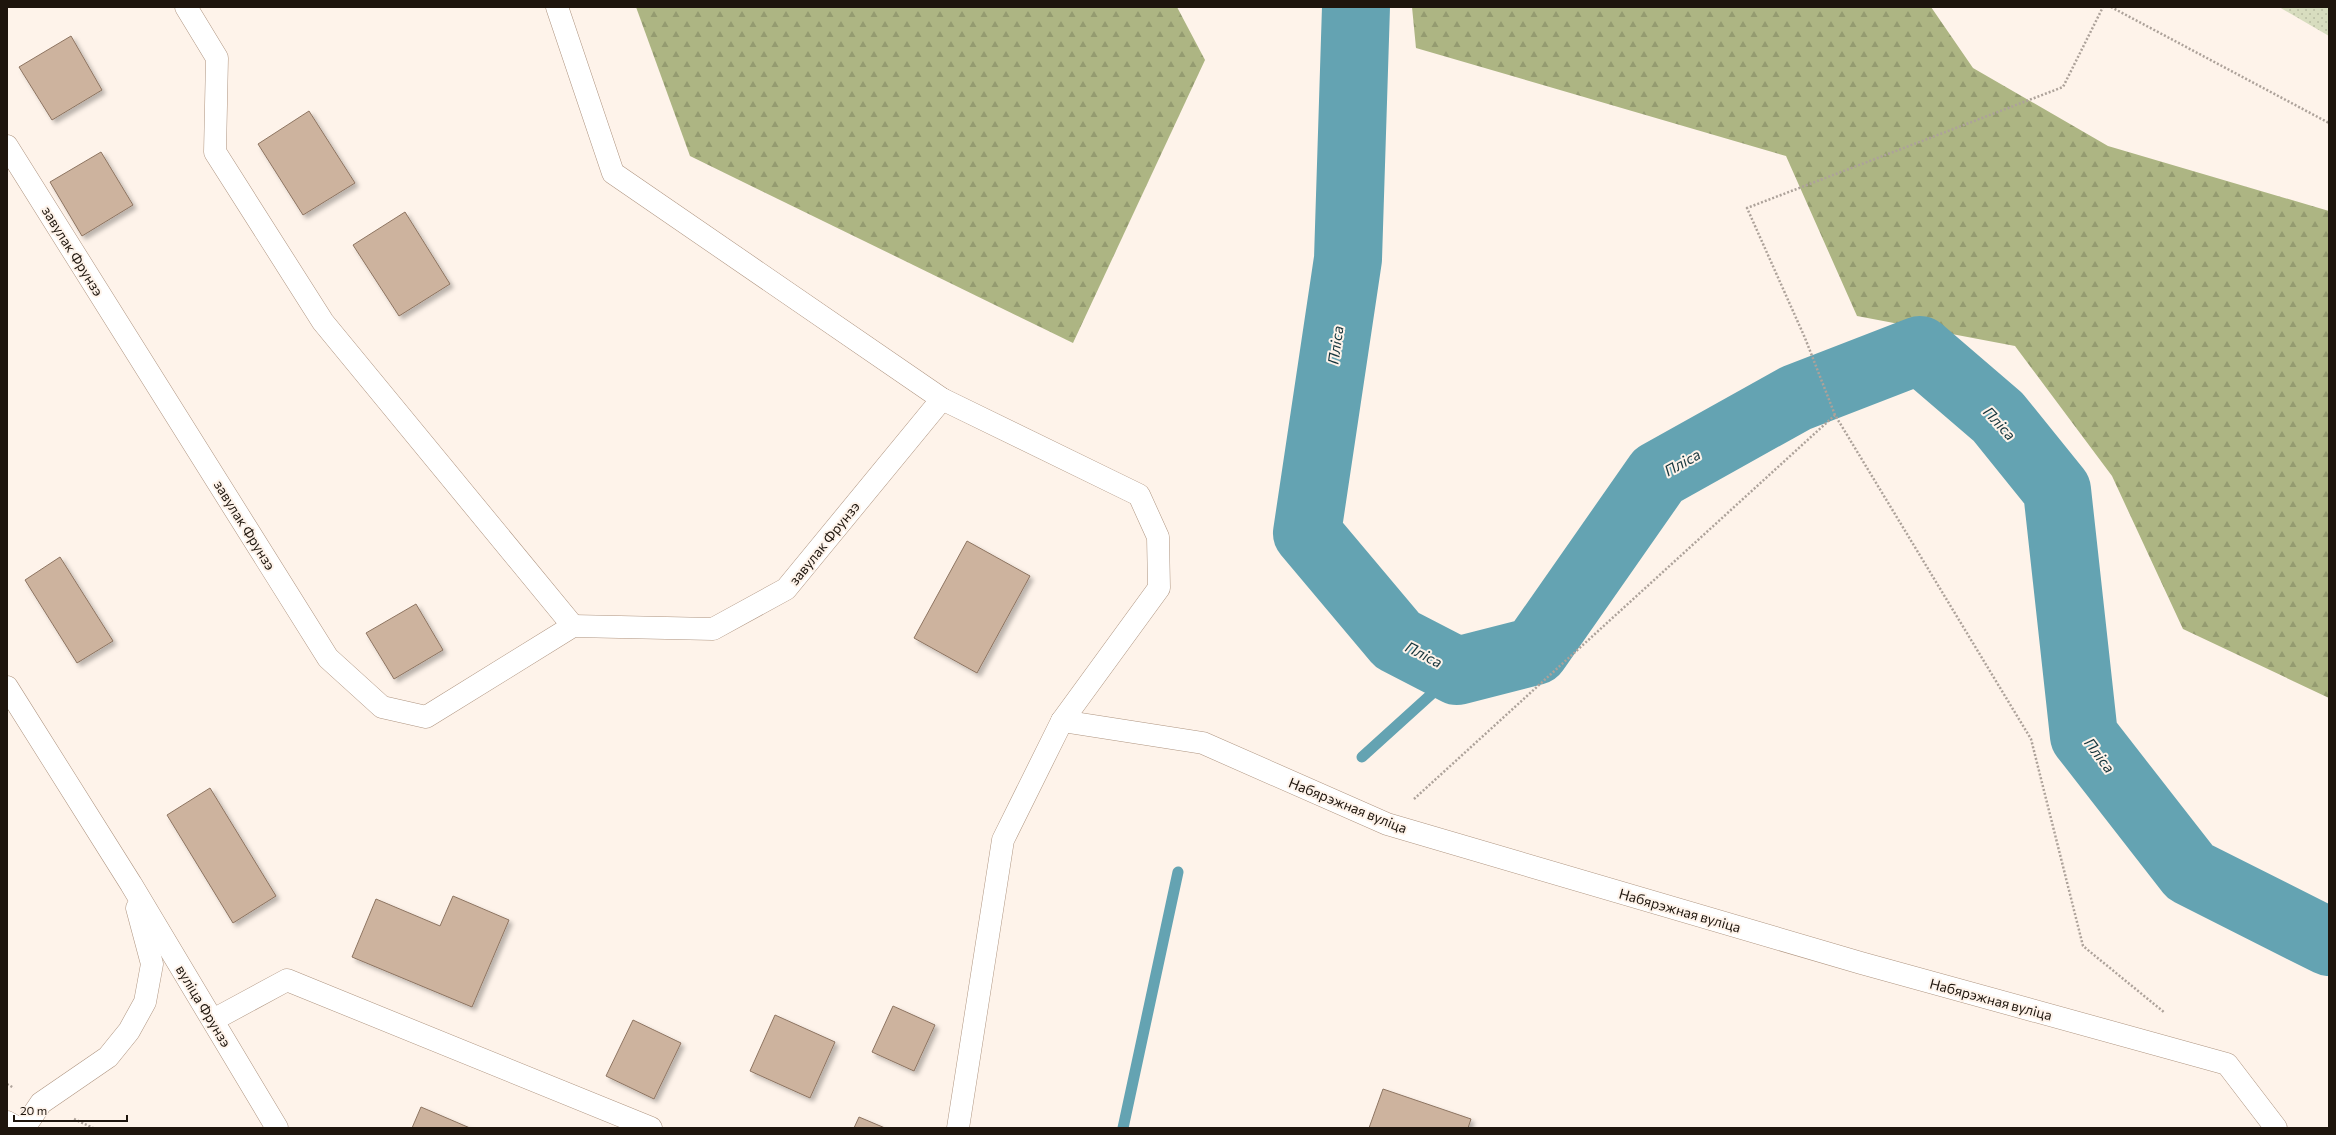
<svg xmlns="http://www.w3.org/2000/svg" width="2336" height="1135" viewBox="0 0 2336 1135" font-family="Commissioner,sans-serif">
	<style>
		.grass { fill: url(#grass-dots) }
		.forest { fill: url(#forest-firs) }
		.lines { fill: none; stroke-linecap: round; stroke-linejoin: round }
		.stream { stroke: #64a3b2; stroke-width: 11 }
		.river { stroke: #64a3b2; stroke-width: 68 }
		.building { fill: #cdb39e; stroke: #8d7461; filter: url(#shadow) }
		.minor-casing { stroke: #af9581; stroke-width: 23 }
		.path { stroke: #ada29a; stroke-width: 2.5; stroke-dasharray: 2 2; stroke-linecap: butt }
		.minor { stroke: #fff; stroke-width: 22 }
		.labels { text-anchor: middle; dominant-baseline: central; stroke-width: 4; stroke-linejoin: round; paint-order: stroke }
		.street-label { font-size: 14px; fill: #1e150d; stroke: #fef3ea }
		.water-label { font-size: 15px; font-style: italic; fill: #14343b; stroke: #fef3ea }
	</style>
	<defs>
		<pattern id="grass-dots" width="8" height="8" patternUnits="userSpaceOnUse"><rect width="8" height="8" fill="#d8ddbf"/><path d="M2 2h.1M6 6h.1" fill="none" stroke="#b9bda3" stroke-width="1.8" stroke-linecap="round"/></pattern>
		<pattern id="forest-firs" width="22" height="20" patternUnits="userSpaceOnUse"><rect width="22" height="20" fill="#adb583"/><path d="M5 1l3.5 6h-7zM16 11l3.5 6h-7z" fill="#949b70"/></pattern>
		<filter id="shadow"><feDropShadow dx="3.5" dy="3.5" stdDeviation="2" flood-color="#0004"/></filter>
	</defs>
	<rect width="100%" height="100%" fill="#fef3ea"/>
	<!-- grass -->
	<path class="grass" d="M2279,7H2329V36Z"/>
	<!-- forest -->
	<g class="forest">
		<path d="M636,7H1177L1205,60L1073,343L690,156Z"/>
		<path d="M1412,7H1931L1973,68L2108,146L2329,211V698L2183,629L2112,476L2015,346L1857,316L1786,156L1416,48Z"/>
	</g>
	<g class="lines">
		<!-- stream -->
		<g class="stream">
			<path d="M1362,757L1457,671"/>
			<path d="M1123,1128L1178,872"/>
		</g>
		<!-- river -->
		<path class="river" d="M1356,7L1348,259L1307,533L1397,640L1457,671L1535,651L1658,475L1796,398L1920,350L1998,417L2057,490L2084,736L2190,872L2329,942"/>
	</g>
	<!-- building -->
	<g class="building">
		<path d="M71,36L102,90L52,120L19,67Z"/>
		<path d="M309,111L355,183L303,215L258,144Z"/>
		<path d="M101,152L133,205L82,236L50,182Z"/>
		<path d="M405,212L450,284L399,316L353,245Z"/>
		<path d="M967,541L1030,576L977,673L914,638Z"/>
		<path d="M60,557L113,641L77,663L25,580Z"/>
		<path d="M416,604L443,650L394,679L366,633Z"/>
		<path d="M210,788L276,896L233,923L167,815Z"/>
		<path d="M453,896L509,920L472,1007L352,957L376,899L440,926Z"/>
		<path d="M893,1006L935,1025L914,1071L872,1052Z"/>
		<path d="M775,1015L835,1042L810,1098L750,1071Z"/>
		<path d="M633,1020L681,1043L654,1099L606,1076Z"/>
		<path d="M1383,1089L1471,1119L1468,1128H1369Z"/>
		<path d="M421,1107L470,1128H412Z"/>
		<path d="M859,1117L885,1128H854Z"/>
	</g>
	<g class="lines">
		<!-- minor casing -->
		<g class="minor-casing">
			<g id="minor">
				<path d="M186,7L217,58L215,152L323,322L573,626"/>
				<path d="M557,7L613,173L942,399L1139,495L1158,537L1159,588L1062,721L1003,840L958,1128"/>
				<path d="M7,146L328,658L382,707L426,717L573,626L713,629L786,589L942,399"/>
				<path d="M7,687L131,884L277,1128"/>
				<path d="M1062,721L1203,743L1387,824L1861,963L2227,1064L2276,1128"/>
				<path d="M213,1020L287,980L651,1128"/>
				<path d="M7,1122L18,1128"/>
				<path d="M24,1128L41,1103L108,1057L129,1031L145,1002L152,964L137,908"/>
			</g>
		</g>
		<!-- path -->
		<g class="path">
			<path d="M2111,7L2329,123"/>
			<path d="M1835,415L1805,338L1747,208L2063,87L2103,7"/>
			<path d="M1414,799L1835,415L2031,739L2083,946L2165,1013"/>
			<path d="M7,1084L14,1088"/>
			<path d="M74,1119L93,1128"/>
		</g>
		<!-- minor -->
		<use href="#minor" class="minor"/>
	</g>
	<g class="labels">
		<!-- street labels -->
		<g class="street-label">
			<text transform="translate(73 251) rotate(58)">завулак Фрунзэ</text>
			<text transform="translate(245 525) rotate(58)">завулак Фрунзэ</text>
			<text transform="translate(824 543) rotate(-51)">завулак Фрунзэ</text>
			<text transform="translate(1348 805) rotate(22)">Набярэжная вуліца</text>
			<text transform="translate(1680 910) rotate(16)">Набярэжная вуліца</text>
			<text transform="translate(1991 999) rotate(15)">Набярэжная вуліца</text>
			<text transform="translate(204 1006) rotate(59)">вуліца Фрунзэ</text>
		</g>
		<!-- water labels -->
		<g class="water-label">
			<text transform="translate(1335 345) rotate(-82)">Пліса</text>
			<text transform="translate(2000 423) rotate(47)">Пліса</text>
			<text transform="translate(1682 462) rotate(-29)">Пліса</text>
			<text transform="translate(1424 654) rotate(27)">Пліса</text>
			<text transform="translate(2100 755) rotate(53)">Пліса</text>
		</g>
	</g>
	<!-- border -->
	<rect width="2336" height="1135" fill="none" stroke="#1e150d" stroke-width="16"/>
	<!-- scale -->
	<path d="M14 1115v6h113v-6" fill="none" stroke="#1e150d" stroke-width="2"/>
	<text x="20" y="1115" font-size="12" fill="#1e150d" stroke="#fef3ea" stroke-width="3" paint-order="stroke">20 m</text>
</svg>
